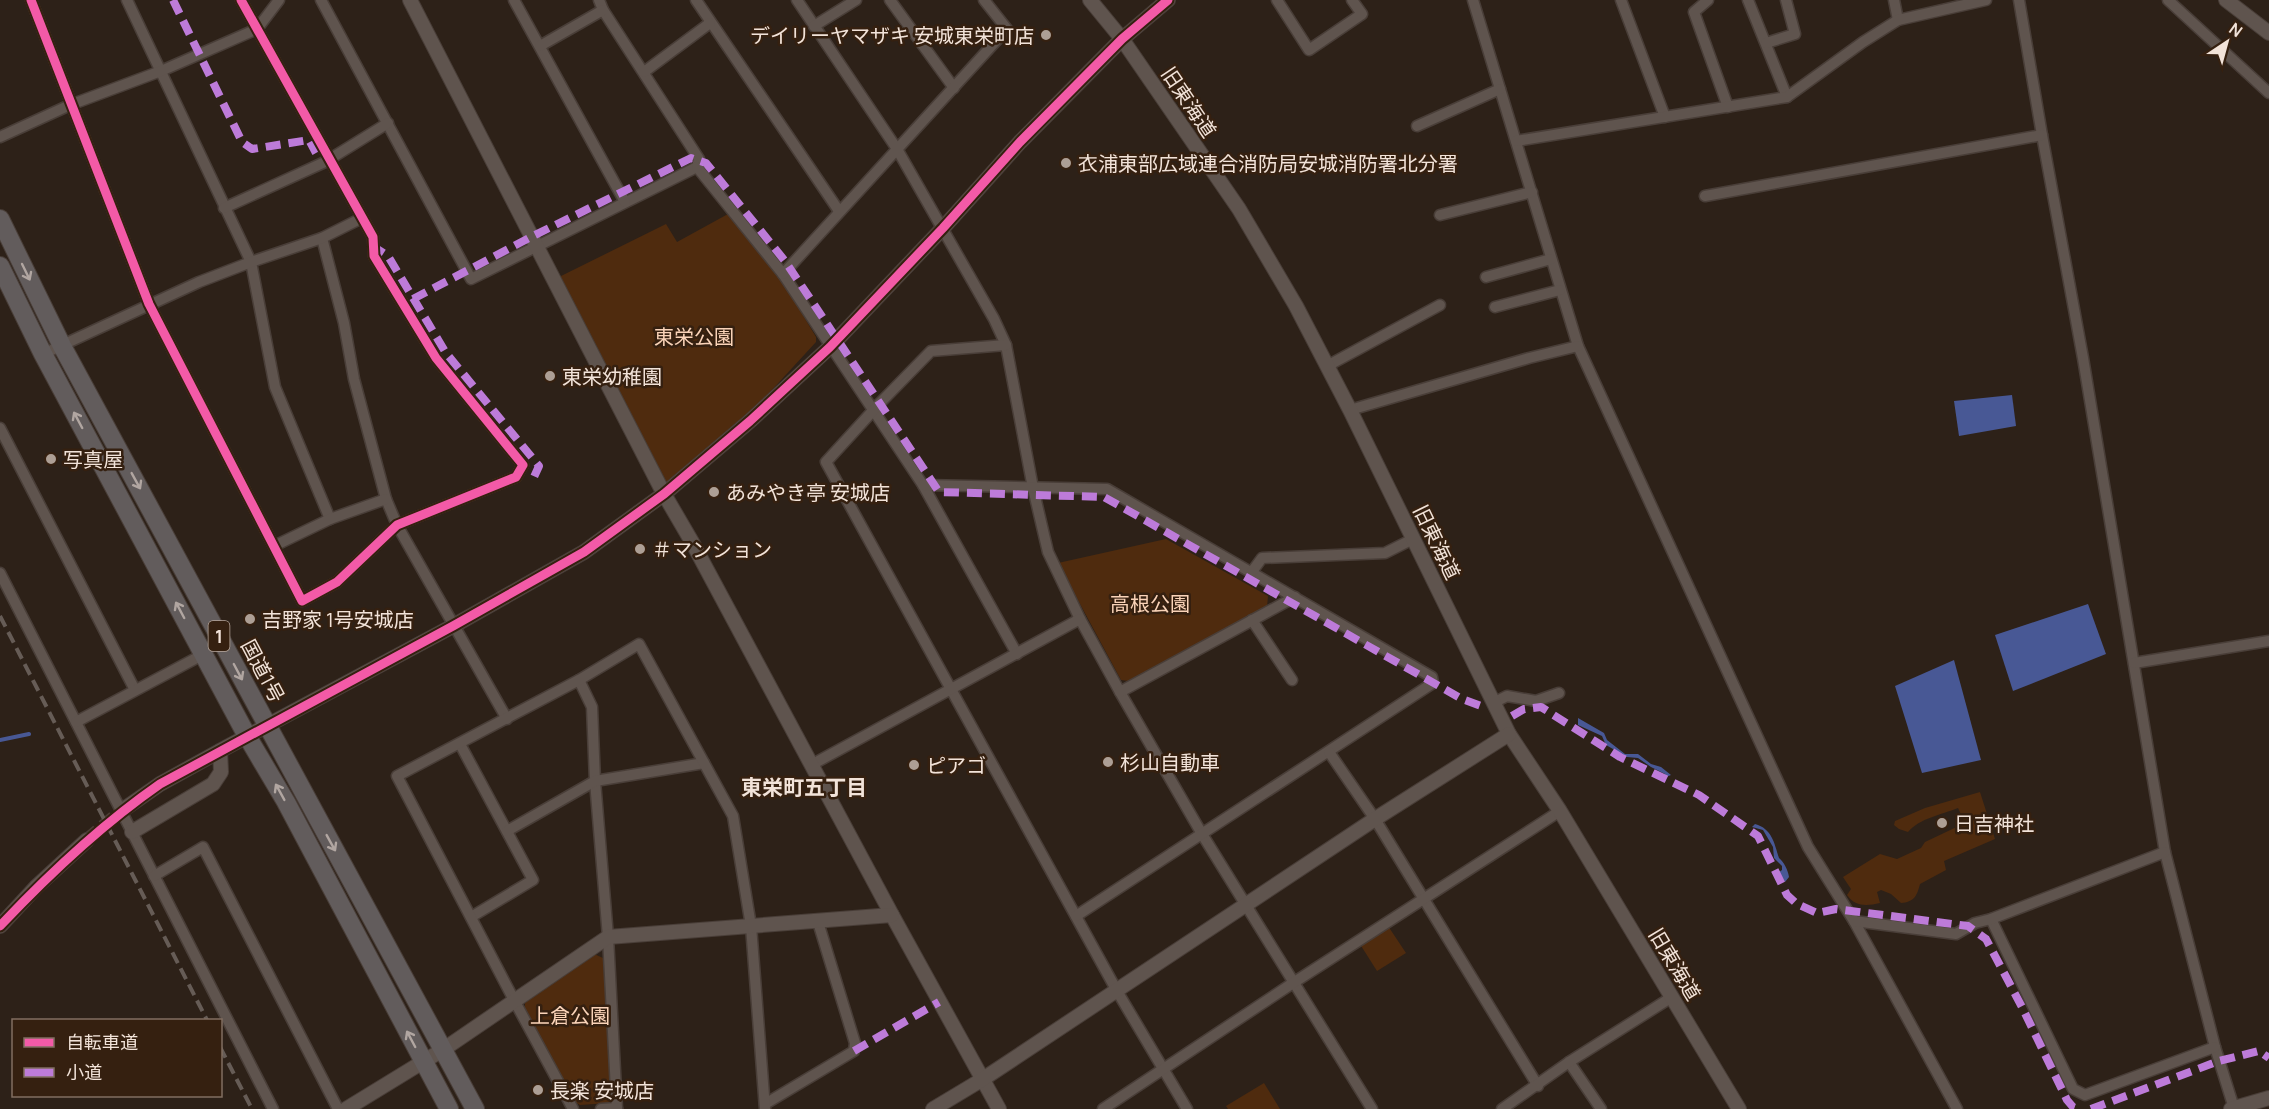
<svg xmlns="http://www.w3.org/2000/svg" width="2269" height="1109" viewBox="0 0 2269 1109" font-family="Manrope,'Noto Sans JP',sans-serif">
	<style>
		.green { fill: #4f2b0e }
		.water { fill: #485895 }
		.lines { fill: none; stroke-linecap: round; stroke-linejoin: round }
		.stream { stroke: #485895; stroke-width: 4 }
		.tertiary-tunnel { stroke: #4b3e35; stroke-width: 14; stroke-dasharray: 14 7; stroke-linecap: butt }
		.minor-casing { stroke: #493e38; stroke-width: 13 }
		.tertiary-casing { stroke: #493e38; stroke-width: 16 }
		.trunk-casing { stroke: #493e38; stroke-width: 20 }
		.minor { stroke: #5f544e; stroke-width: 10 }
		.tertiary { stroke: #5f544e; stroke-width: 14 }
		.trunk { stroke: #625c5c; stroke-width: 18 }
		.rail { stroke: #665c56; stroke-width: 4; stroke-dasharray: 12 6; stroke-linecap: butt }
		.quiet { stroke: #bd7bd9; stroke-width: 8; stroke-dasharray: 15 8; stroke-linecap: butt }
		.cycleway-casing { stroke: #352010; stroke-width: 13 }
		.cycleway { stroke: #f35aa7; stroke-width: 9 }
		.oneway { stroke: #b1a6a1 }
		.poi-dot { fill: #ad9f95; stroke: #352010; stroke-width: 2 }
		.labels { text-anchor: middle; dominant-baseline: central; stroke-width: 5; stroke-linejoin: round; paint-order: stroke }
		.shield { fill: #352010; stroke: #b9a89d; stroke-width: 1.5 }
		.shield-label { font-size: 18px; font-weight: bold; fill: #f2e3d9 }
		.poi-label { font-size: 20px; fill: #f2e3d9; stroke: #352010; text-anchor: start }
		.street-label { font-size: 20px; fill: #f2e3d9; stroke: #352010 }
		.park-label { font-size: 20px; fill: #fad3b8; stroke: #352010 }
		.neighbourhood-label { font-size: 21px; font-weight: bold; fill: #f2e3d9; stroke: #352010 }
	</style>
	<rect width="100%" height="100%" fill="#2d2118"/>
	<!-- green -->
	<g class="green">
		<path d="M728,214L779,275L816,337V342L746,418L666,487L559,277L666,224L677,242Z"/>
		<path d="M1166,539L1268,596L1267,607L1129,681L1121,680L1058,563Z"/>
		<path d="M1980,792L1995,839L1944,861L1946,870L1920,884C1917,896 1914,902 1901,903L1891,894L1881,890L1877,892L1880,903C1867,906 1855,907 1847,895L1851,889L1843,877L1880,854L1897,859L1921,848L1925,842L1965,823L1958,808C1941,815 1920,818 1908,832L1899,829L1894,825L1895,821L1925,808Z"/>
		<path d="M1386,923L1406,953L1377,971L1358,941Z"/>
		<path d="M594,954L603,958L612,1099L609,1103L580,1105L575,1102L525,1008V1000Z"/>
		<path d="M1264,1083L1280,1109H1228L1226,1106Z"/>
	</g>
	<!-- water -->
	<g class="water">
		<path d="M2012,395L2016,426L1959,436L1954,401Z"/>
		<path d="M2088,604L2106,654L2013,691L1995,635Z"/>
		<path d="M1954,660L1981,760L1922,773L1895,686Z"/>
		<path d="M1578,718L1604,733L1607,740L1625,754H1638L1651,764L1661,767L1671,775L1666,777L1665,774L1651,767L1638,758L1627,757L1606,745L1602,736L1578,725Z"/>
		<path d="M1755,824C1772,829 1774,842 1779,858C1784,862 1788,870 1789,877L1785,882L1779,872L1782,870V866L1774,858L1773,847L1763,830L1752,827Z"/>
	</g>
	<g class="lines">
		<!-- stream -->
		<path class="stream" d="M0,740L29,734"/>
		<!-- tertiary-tunnel -->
		<path class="tertiary-tunnel" d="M87,840L124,809"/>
		<!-- minor casing -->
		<g class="minor-casing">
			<g id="minor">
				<path d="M31,0L149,304L302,601L337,582L397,525L516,477L523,465L436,358L374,256L373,237L241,0"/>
				<path d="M127,0L251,262L275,387L330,519"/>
				<path d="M321,0L471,279L697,167L699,159L603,10L599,0"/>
				<path d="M514,0L625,202"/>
				<path d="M696,0L839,211"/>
				<path d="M797,0L897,149L994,319L1006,345L1033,488L1048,552L1080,619L1120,692L1202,834L1372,1109"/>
				<path d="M890,0L954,88"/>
				<path d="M1277,0L1309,50L1362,14L1352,0"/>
				<path d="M1473,0L1578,346L1808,847L1854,921L1957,1109"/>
				<path d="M1621,0L1665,117"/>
				<path d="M1708,0L1694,12L1728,107"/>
				<path d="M1748,0L1787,97"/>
				<path d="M1894,0L1898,20"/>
				<path d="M2019,0L2042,135L2083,358L2165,852L2215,1047L2234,1108"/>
				<path d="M2168,0L2269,93"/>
				<path d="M814,26L856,0"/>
				<path d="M1766,43L1795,34L1786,0"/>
				<path d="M540,46L603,10"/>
				<path d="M644,72L710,23"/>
				<path d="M1417,126L1500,89"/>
				<path d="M0,137L70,105L161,71L257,29L279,0"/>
				<path d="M1516,141L1787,97L1863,42L1898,20L1986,0"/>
				<path d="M697,167L783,274L923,485L1017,654"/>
				<path d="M1705,196L2042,135"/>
				<path d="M224,208L325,162L388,123"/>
				<path d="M1440,215L1532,192"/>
				<path d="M322,238L344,323L354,379L386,499L397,525L507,719"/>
				<path d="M783,274L1007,29L984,0"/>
				<path d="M1486,277L1551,259"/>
				<path d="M1495,307L1560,290"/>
				<path d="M1006,345L931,351L880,403L826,462L1117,991L1187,1109"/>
				<path d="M43,354L199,282L251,262L322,238L362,218"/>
				<path d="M1327,366L1440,305"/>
				<path d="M1350,410L1529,358L1578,346"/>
				<path d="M0,428L135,690"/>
				<path d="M923,485L1107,489L1432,677L1433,683L1076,916"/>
				<path d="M274,546L330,519L386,499"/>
				<path d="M0,573L273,1109"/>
				<path d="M1251,573L1262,558L1385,553L1413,539"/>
				<path d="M1252,620L1292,680"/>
				<path d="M2134,663L2269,641"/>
				<path d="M579,680L592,707L595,781L608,937L617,1109"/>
				<path d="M1120,692L1295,597"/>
				<path d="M1495,702L1507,696L1536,701L1559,693"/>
				<path d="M76,722L204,654"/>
				<path d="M460,744L533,880L471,917"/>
				<path d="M1329,752L1375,819L1538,1086"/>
				<path d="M813,764L1080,619"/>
				<path d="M507,831L595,781L704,763"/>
				<path d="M154,876L203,847L338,1109"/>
				<path d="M1991,919L2073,1089L2085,1095L2215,1047"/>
				<path d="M1854,921L1956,934L1975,923L1991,919L2165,852"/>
				<path d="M1569,1062L1601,1109"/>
				<path d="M765,1104L854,1051L855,1043L818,922"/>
				<path d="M573,1109L514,1000L397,776L579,680L639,644L733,816L751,926L765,1109"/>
				<path d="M601,1109L617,1108"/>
				<path d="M1103,1109L1293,983L1560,811"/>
				<path d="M1502,1109L1569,1062L1672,997"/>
			</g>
		</g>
		<!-- tertiary casing -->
		<g class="tertiary-casing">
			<g id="tertiary">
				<path d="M410,0L664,494L692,542L892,915L999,1109"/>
				<path d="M1090,0L1122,39L1239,209L1296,306L1350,410L1509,734L1560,811L1739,1109"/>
				<path d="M2226,0L2269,33"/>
				<path d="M124,809L160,784L227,747L453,626L584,552L664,494L750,421L830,347L943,228L1020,142L1122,39L1168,0"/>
				<path d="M132,832L213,784L221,772L220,751"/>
				<path d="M0,926L36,887L87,840"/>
				<path d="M346,1109L444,1049L608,937L892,915"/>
				<path d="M933,1109L983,1079L1375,819L1509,734"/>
				<path d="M2231,1109L2269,1098"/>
			</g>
		</g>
		<!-- trunk casing -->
		<g class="trunk-casing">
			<g id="trunk">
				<path d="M0,219L62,346L475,1109"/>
				<path d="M0,266L43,354L247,736L286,802L449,1109"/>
			</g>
		</g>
		<!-- minor -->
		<use href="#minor" class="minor"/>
		<!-- tertiary -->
		<use href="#tertiary" class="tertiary"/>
		<!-- trunk -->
		<use href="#trunk" class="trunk"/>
		<!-- rail -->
		<g class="rail">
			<path d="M0,616L207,1020"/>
			<path d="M220,1047L252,1109"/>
		</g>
		<!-- quiet -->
		<g class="quiet">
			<path d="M173,0L242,142L252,149L309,140L316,153"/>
			<path d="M371,245L388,256L446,353L539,466L534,477"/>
			<path d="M413,299L533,236L691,158L706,163L785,261L939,492L1104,497L1462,699L1484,707"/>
			<path d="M1512,716L1524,709L1541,707L1620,757L1699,795L1758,836L1787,895L1797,904L1817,913L1836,909L1968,926L1986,939L2022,1007L2067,1100L2073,1107L2079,1109"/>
			<path d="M854,1051L939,1002"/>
			<path d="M2091,1109L2219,1061L2259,1051L2269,1058"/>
		</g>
		<!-- cycleway casing -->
		<g class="cycleway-casing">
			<g id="cycleway">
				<path d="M31,0L149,304L302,601L337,582L397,525L516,477L523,465L436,358L374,256L373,237L241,0"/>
				<path d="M0,926C50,873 101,825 160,784L453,626L584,552L664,494L750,421L830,347L943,228L1020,142L1122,39L1168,0"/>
			</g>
		</g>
		<!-- cycleway -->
		<use href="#cycleway" class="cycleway"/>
	</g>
	<!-- one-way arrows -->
	<defs><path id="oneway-shaft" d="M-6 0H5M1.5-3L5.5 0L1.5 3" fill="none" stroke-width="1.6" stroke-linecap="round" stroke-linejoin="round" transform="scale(1.5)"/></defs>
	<g class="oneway">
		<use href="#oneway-shaft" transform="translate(26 272) rotate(64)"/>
		<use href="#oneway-shaft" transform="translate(78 420) rotate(-118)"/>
		<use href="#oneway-shaft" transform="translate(136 481) rotate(61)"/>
		<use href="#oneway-shaft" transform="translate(180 610) rotate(-118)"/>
		<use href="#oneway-shaft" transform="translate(238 672) rotate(62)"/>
		<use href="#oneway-shaft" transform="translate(280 792) rotate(-119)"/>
		<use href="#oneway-shaft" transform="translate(331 843) rotate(61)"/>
		<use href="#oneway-shaft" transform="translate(411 1039) rotate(-118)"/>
	</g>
	<!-- markers -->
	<g class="poi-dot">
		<circle cx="1046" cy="35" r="6"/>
		<circle cx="1066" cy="163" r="6"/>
		<circle cx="550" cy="376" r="6"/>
		<circle cx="51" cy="459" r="6"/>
		<circle cx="714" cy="492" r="6"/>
		<circle cx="640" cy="549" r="6"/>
		<circle cx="250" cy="619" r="6"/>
		<circle cx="1108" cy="762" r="6"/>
		<circle cx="914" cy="765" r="6"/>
		<circle cx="1942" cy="823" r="6"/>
		<circle cx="538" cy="1090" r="6"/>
	</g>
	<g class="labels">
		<!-- shield labels -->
		<rect class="shield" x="208.5" y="621" width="21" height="30" rx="4.5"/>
		<g class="shield-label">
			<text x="219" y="636">1</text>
		</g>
		<!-- poi labels -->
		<g class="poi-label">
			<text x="1034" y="35" text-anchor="end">デイリーヤマザキ 安城東栄町店</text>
			<text x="1078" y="163">衣浦東部広域連合消防局安城消防署北分署</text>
			<text x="562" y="376">東栄幼稚園</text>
			<text x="63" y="459">写真屋</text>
			<text x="726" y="492">あみやき亭 安城店</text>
			<text x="652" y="549">＃マンション</text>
			<text x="262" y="619">吉野家 1号安城店</text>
			<text x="1120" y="762">杉山自動車</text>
			<text x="926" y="765">ピアゴ</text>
			<text x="1954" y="823">日吉神社</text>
			<text x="550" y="1090">長楽 安城店</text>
		</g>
		<!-- street labels -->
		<g class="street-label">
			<text transform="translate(1189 102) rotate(56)">旧東海道</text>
			<text transform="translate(1437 542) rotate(64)">旧東海道</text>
			<text transform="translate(263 671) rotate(62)">国道1号</text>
			<text transform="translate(1675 964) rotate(59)">旧東海道</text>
		</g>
		<!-- park labels -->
		<g class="park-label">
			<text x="694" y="336">東栄公園</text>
			<text x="1150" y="603">高根公園</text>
			<text x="570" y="1015">上倉公園</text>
		</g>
		<!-- neighbourhood labels -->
		<g class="neighbourhood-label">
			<text x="804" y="787">東栄町五丁目</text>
		</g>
	</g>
	<!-- legend -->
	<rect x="12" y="1019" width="210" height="78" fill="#352010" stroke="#816e60" stroke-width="1.5"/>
	<rect x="24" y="1038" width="30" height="9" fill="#f35aa7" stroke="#816e60" stroke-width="1.5"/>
	<text x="66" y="1049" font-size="18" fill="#f2e3d9">自転車道</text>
	<rect x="24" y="1068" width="30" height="9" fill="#bd7bd9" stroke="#816e60" stroke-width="1.5"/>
	<text x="66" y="1079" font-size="18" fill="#f2e3d9">小道</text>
	<!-- north arrow -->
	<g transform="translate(2227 42) rotate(36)" stroke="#352010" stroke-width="4.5" paint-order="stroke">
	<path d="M0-4.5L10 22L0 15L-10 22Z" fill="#f2e3d9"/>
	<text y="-9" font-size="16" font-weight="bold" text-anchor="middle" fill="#f2e3d9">N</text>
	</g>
</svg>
